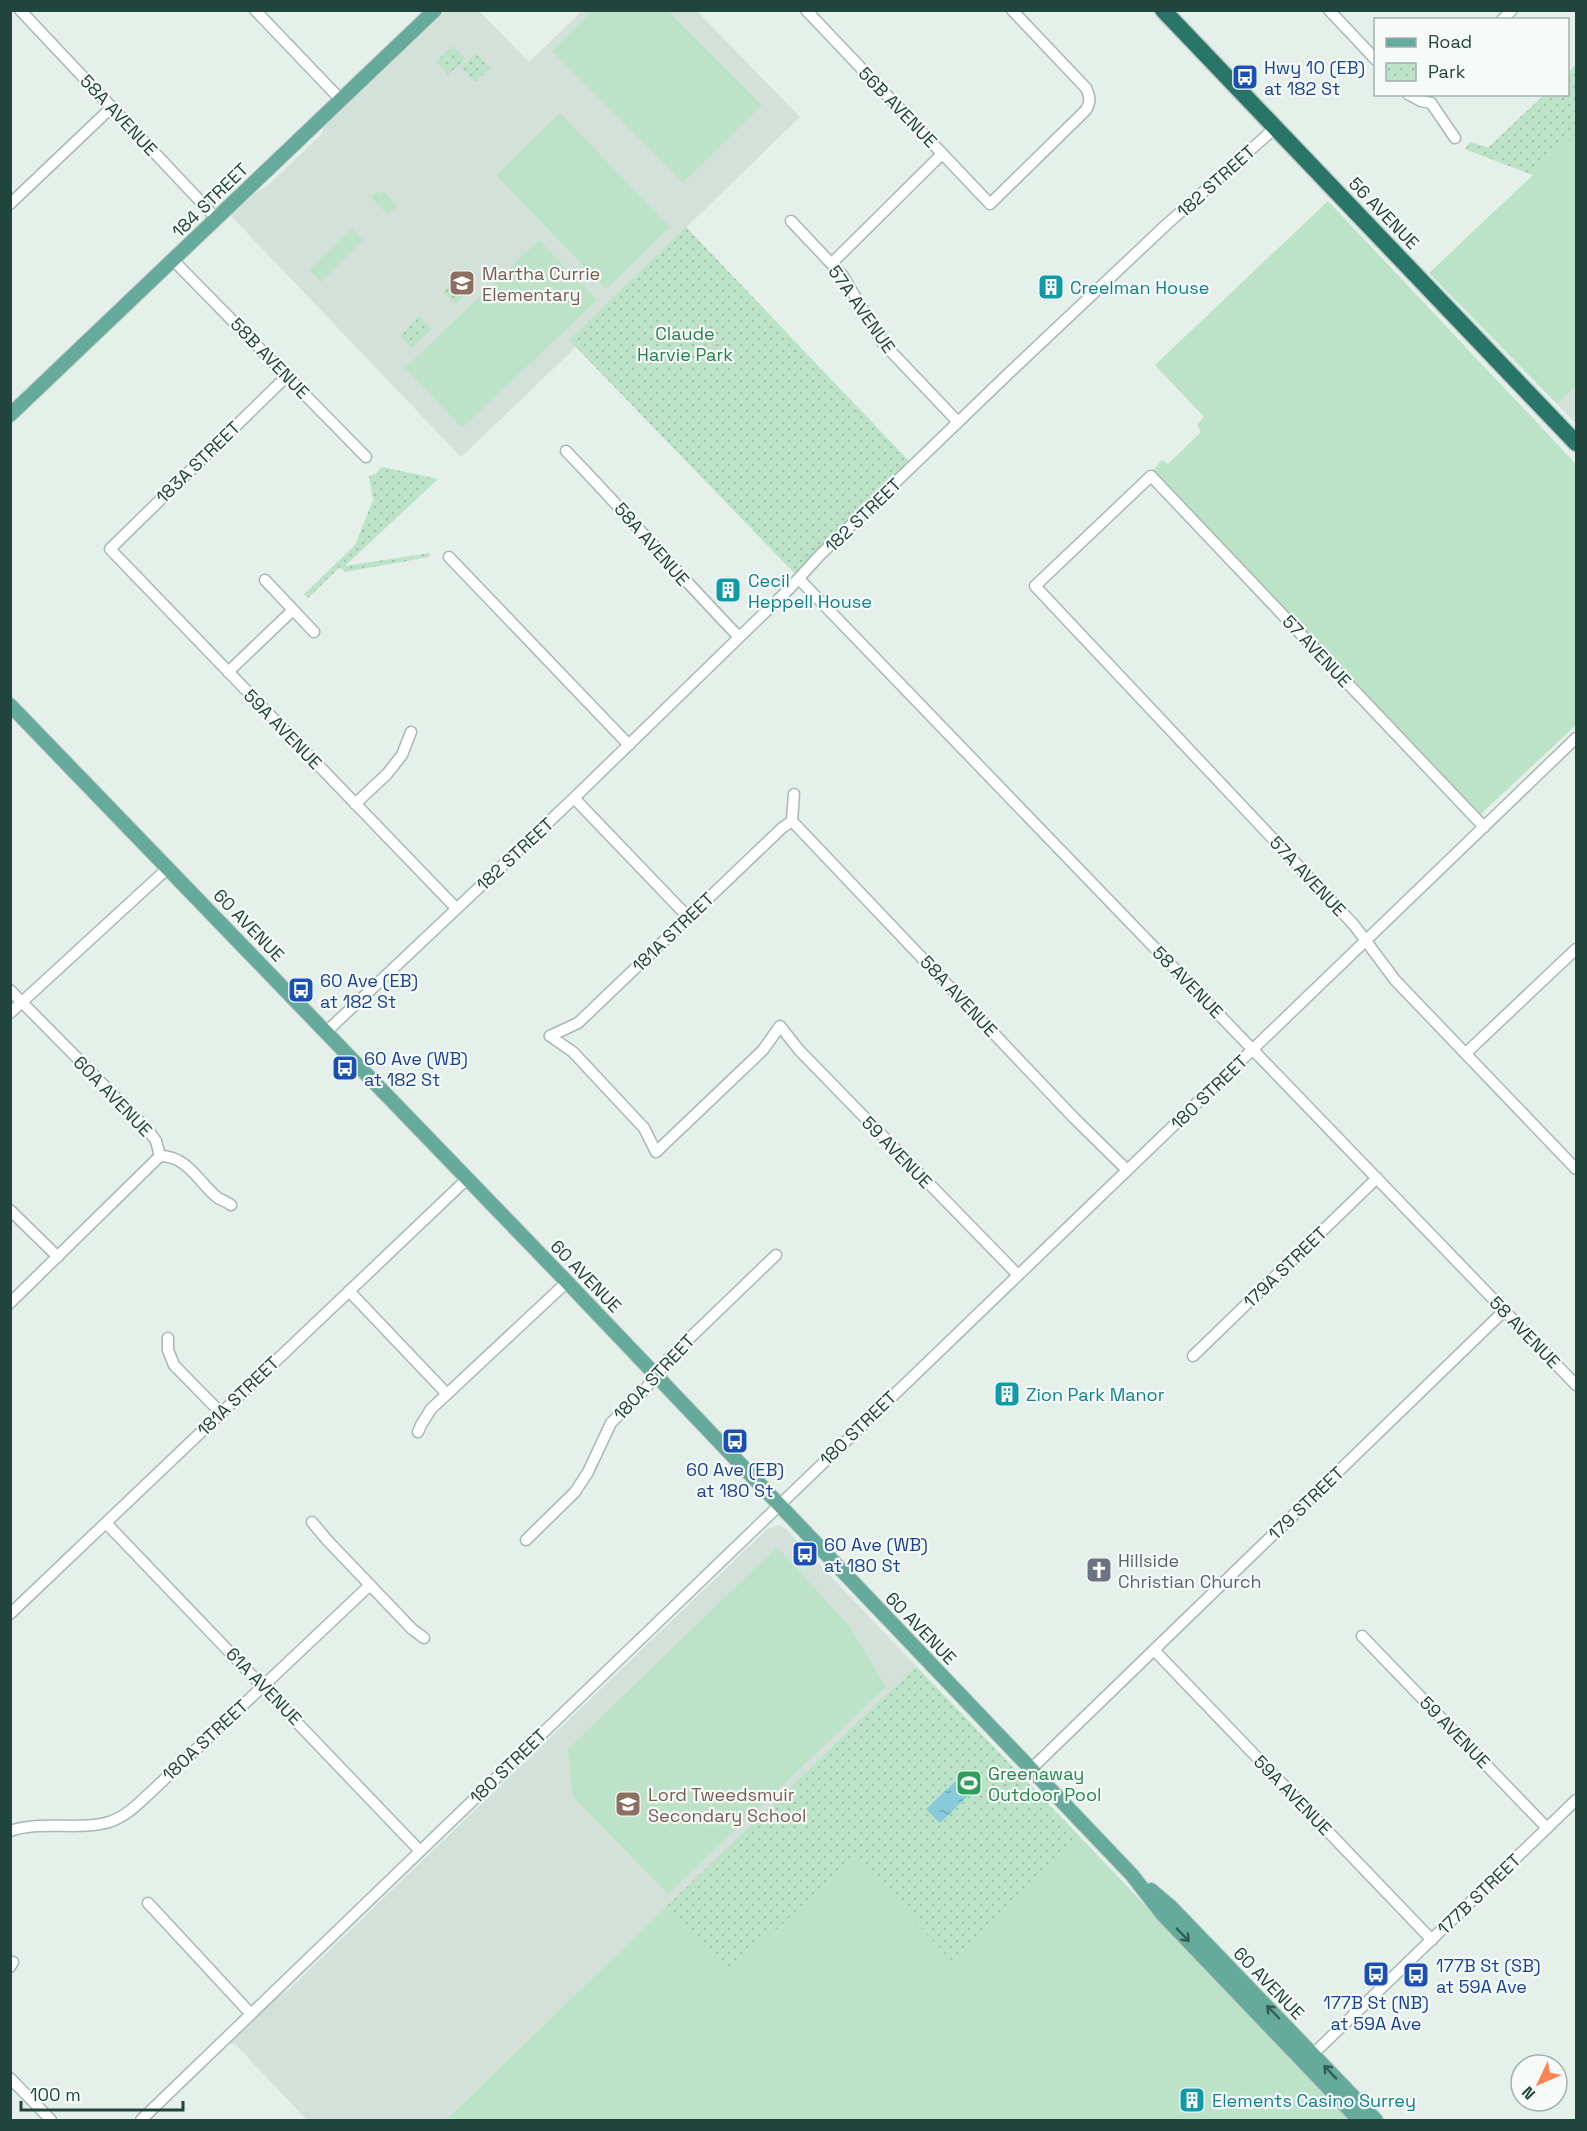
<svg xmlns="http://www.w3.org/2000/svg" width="1587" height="2131" viewBox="0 0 1587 2131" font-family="'Space Grotesk',sans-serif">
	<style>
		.built { fill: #d3e1da }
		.green { fill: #bce3c8 }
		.park { fill: url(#park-dots) }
		.water { fill: url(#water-ripples) }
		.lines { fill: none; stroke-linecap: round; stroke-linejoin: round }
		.minor-casing { stroke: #a6b9b3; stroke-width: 13 }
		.major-casing { stroke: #c1cbc8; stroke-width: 16 }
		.highway-casing { stroke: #c1cbc8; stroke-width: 19 }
		.minor { stroke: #fff; stroke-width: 10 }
		.major { stroke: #65aa9a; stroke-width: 14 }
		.highway { stroke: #297567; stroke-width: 16 }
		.oneway { stroke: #325e54 }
		.labels { text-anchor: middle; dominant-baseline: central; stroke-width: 4.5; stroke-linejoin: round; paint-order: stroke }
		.transit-label { font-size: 18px; fill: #164399; stroke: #f6fbf9; text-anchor: start }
		.street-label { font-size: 18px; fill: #21453c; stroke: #f6fbf9 }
		.education-label { font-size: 18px; fill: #785e54; stroke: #f6fbf9; text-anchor: start }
		.culture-label { font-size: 18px; fill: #0d838f; stroke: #f6fbf9; text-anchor: start }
		.park-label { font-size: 18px; fill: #26814c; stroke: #f6fbf9 }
		.worship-label { font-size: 18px; fill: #5b616d; stroke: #f6fbf9; text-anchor: start }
		.leisure-label { font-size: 18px; fill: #27864d; stroke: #f6fbf9; text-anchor: start }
	</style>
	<defs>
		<pattern id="park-dots" width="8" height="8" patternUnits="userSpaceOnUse" patternTransform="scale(1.5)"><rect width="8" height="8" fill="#bce3c8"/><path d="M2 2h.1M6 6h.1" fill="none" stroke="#a1c4ad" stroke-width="1.8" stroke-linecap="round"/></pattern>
		<pattern id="water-ripples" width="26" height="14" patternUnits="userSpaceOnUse" patternTransform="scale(1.5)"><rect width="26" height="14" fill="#87cbda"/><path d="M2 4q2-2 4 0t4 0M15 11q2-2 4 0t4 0" fill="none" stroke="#6ea7b2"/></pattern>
	</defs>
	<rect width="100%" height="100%" fill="#e5f0eb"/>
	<!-- built -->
	<g class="built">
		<path d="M446,11H479L529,62L582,11H697L800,117L570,340L576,347L461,457L231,216L259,190L265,188L322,134L324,127Z"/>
		<path d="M1576,386V424L1557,404Z"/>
		<path d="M779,1525L786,1529L916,1666L446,2120H307L236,2045L229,2043L278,1996L285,1993L767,1529Z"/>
	</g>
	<!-- green -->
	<g class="green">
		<path d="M593,10L668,11L762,105L683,183L552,51Z"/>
		<path d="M1576,64V386L1557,404L1429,273L1533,175L1465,149L1470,142L1488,148L1544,95L1568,94V73Z"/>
		<path d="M560,113L670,227L606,289L496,175Z"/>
		<path d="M377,191L380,194L384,191L397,206L388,215L371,197Z"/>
		<path d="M1328,201L1576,464V725L1481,814H1479L1153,470L1162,460L1168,464L1201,432L1197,425L1204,417L1155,365Z"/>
		<path d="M352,228L363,240L321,282L309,270Z"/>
		<path d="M539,240L597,300L462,428L405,368Z"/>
		<path d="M777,1547L849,1626L886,1687L668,1894L573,1797L568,1749Z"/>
		<path d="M1081,1838L1350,2120H446L666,1907L729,1972L854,1858L952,1960Z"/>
	</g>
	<!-- park -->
	<g class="park">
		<path d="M453,46L465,59L448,75L436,61Z"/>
		<path d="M476,53L490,68L475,82L461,67Z"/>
		<path d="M1576,64V134L1533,175L1465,149L1470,142L1488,148L1544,95L1568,94V73Z"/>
		<path d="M686,227L910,462L796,575L569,340Z"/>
		<path d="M461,275L473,287L455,304L443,292Z"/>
		<path d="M419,316L432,329L412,348L400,336Z"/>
		<path d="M382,467L438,479L345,566L430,553L429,557L345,572L340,567L308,598L304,594L355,545L373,500L369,476L375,474Z"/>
		<path d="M916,1666L1081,1838L952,1961L854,1858L729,1973L666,1907Z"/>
	</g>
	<!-- water -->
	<path class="water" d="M964,1773L977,1787L940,1823L926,1809Z"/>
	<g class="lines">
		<!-- minor casing -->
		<g class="minor-casing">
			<g id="minor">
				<path d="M20,10L217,219"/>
				<path d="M255,10L341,100"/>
				<path d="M806,10L990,204L1086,110C1091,101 1090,97 1086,88L1012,10"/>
				<path d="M1329,10L1376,60"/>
				<path d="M1502,20L1512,10"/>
				<path d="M1408,94L1421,101L1431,103"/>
				<path d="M1431,103L1455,138"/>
				<path d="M10,204L112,107"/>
				<path d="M791,221L843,276L882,342L958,422"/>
				<path d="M173,260L366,457"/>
				<path d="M832,263L942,154"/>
				<path d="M287,376L110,549L456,908"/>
				<path d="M566,451C625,512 680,576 739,637"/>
				<path d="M449,557L629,745"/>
				<path d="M799,579L1576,1385"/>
				<path d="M265,580L314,632"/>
				<path d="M228,672L293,610"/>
				<path d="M574,798L688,917"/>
				<path d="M355,804L387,774L402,755L411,732"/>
				<path d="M792,821L1074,1118L1127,1170"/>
				<path d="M792,821L794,794"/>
				<path d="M1484,827L1151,476L1035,586L1354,925L1395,980L1576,1169"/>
				<path d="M10,990L148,1130L156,1141L160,1156"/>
				<path d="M10,1013L168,868"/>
				<path d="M326,1032L574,798L789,589L820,555L1008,374L1166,225L1275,128"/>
				<path d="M550,1036L573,1052L644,1128L656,1152L763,1050L780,1026L799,1050L1018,1275"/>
				<path d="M550,1036L578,1023L782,828L792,821"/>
				<path d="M1466,1053L1576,949"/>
				<path d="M160,1156C188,1156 199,1183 218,1198C222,1200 227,1202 231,1205"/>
				<path d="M10,1210L58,1257"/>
				<path d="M349,1291L447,1394"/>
				<path d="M10,1303L160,1156"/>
				<path d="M168,1338V1350L174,1365L221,1413"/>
				<path d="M1193,1356L1377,1178"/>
				<path d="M418,1432L421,1425L431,1409L567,1282"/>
				<path d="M312,1522L327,1540L412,1629L424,1638"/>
				<path d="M106,1523L420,1851"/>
				<path d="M526,1540L575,1492L588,1472L611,1423L646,1388L669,1358L776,1255"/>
				<path d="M10,1614L467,1179"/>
				<path d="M1362,1636L1547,1828"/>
				<path d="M1154,1650L1432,1940"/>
				<path d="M1031,1769L1504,1311"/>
				<path d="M10,1831C42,1820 78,1831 109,1822C126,1817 139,1803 152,1791L370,1585"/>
				<path d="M148,1903L251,2014"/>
				<path d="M10,1967L13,1962"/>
				<path d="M1309,2058L1576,1800"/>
				<path d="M10,2078L51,2120"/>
				<path d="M141,2120L1576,738"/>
			</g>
		</g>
		<!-- major casing -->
		<g class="major-casing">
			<g id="major">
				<path d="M10,415L435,10"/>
				<path d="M10,705L567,1282L1132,1875L1163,1915L1359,2120"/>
				<path d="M1151,1890L1171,1907L1376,2120"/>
			</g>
		</g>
		<!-- highway casing -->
		<g class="highway-casing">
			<path id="highway" d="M1163,10L1576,443"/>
		</g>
		<!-- minor -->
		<use href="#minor" class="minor"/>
		<!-- major -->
		<use href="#major" class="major"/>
		<!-- highway -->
		<use href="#highway" class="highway"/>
	</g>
	<!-- one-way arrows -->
	<defs><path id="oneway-shaft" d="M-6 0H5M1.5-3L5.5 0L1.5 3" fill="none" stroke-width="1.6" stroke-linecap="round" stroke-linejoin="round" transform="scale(1.5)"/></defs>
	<g class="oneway">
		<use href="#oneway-shaft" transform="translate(1183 1935) rotate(46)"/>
		<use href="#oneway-shaft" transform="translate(1273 2012) rotate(-134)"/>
		<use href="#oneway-shaft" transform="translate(1330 2072) rotate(-133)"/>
	</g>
	<!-- icons -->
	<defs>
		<g id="bus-square" transform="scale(1.35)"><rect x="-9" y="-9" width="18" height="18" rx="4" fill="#1a4fb4" stroke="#f6fbf9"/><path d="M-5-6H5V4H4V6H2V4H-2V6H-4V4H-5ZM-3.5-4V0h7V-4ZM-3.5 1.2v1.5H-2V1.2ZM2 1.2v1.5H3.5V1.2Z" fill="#fff"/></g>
		<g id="school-square" transform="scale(1.35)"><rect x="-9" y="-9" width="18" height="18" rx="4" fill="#8d6e63" stroke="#f6fbf9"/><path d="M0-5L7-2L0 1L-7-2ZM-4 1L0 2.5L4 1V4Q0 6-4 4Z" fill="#fff"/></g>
		<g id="building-square" transform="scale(1.35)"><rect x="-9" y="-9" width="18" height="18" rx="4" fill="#0f9aa8" stroke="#f6fbf9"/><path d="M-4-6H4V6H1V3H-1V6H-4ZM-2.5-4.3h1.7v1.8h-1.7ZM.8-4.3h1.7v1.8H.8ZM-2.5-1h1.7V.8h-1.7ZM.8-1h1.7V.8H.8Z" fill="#fff"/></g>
		<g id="church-square" transform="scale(1.35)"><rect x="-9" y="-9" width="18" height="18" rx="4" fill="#6b7280" stroke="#f6fbf9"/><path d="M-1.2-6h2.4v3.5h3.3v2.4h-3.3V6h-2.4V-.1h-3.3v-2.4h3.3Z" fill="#fff"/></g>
		<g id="stadium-square" transform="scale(1.35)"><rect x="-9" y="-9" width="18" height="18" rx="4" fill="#2e9e5b" stroke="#f6fbf9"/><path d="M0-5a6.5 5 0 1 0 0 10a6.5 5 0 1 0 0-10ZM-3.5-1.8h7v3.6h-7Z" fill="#fff"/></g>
	</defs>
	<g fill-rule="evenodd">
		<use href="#bus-square" x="1245" y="77"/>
		<use href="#school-square" x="462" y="283"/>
		<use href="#building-square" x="1051" y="287"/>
		<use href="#building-square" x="728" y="590"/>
		<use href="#bus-square" x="301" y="990"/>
		<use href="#bus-square" x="345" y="1068"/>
		<use href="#building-square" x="1007" y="1394"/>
		<use href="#bus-square" x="735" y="1441"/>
		<use href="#bus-square" x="805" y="1554"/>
		<use href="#church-square" x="1099" y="1570"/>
		<use href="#stadium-square" x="969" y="1783"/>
		<use href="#school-square" x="628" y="1804"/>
		<use href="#bus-square" x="1376" y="1974"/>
		<use href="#bus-square" x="1416" y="1975"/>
		<use href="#building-square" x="1192" y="2100"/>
	</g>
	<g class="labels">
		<!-- transit labels -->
		<g class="transit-label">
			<text x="1264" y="67">Hwy 10 (EB)<tspan x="1264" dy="21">at 182 St</tspan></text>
			<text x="320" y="980">60 Ave (EB)<tspan x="320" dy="21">at 182 St</tspan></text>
			<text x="364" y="1058">60 Ave (WB)<tspan x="364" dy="21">at 182 St</tspan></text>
			<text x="735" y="1469" text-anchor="middle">60 Ave (EB)<tspan x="735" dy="21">at 180 St</tspan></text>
			<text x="824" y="1544">60 Ave (WB)<tspan x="824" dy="21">at 180 St</tspan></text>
			<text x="1436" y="1965">177B St (SB)<tspan x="1436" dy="21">at 59A Ave</tspan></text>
			<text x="1376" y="2002" text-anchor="middle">177B St (NB)<tspan x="1376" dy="21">at 59A Ave</tspan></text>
		</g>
		<!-- street labels -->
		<g class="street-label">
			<text transform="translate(898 107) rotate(46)">56B AVENUE</text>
			<text transform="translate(119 115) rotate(47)">58A AVENUE</text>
			<text transform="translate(1216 181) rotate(-42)">182 STREET</text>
			<text transform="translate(210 200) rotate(-44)">184 STREET</text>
			<text transform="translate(1384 213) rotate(46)">56 AVENUE</text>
			<text transform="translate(862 309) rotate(55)">57A AVENUE</text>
			<text transform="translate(270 358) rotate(46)">58B AVENUE</text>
			<text transform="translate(198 462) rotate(-44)">183A STREET</text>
			<text transform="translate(863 515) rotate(-44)">182 STREET</text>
			<text transform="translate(652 544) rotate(49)">58A AVENUE</text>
			<text transform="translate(1317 651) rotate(47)">57 AVENUE</text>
			<text transform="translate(283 729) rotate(46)">59A AVENUE</text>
			<text transform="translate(515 854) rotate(-43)">182 STREET</text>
			<text transform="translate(1308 876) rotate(47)">57A AVENUE</text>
			<text transform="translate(249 925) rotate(46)">60 AVENUE</text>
			<text transform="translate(673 932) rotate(-44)">181A STREET</text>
			<text transform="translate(1188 982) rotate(46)">58 AVENUE</text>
			<text transform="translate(959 996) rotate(47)">58A AVENUE</text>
			<text transform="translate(1209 1092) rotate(-44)">180 STREET</text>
			<text transform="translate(113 1096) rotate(46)">60A AVENUE</text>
			<text transform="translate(897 1152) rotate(46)">59 AVENUE</text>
			<text transform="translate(1285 1267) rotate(-44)">179A STREET</text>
			<text transform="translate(586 1276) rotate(46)">60 AVENUE</text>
			<text transform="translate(1525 1332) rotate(46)">58 AVENUE</text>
			<text transform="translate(654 1377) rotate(-47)">180A STREET</text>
			<text transform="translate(238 1396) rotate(-44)">181A STREET</text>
			<text transform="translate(858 1428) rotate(-44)">180 STREET</text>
			<text transform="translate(1306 1503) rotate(-44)">179 STREET</text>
			<text transform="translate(921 1628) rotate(46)">60 AVENUE</text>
			<text transform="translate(264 1686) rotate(46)">61A AVENUE</text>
			<text transform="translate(1455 1732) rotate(46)">59 AVENUE</text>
			<text transform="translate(205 1740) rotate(-43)">180A STREET</text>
			<text transform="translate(508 1766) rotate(-44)">180 STREET</text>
			<text transform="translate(1293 1795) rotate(46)">59A AVENUE</text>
			<text transform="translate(1479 1894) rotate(-44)">177B STREET</text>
			<text transform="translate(1269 1983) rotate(46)">60 AVENUE</text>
		</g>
		<!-- education labels -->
		<g class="education-label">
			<text x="482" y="273">Martha Currie<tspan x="482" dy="21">Elementary</tspan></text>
			<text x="648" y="1794">Lord Tweedsmuir<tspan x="648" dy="21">Secondary School</tspan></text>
		</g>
		<!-- culture labels -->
		<g class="culture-label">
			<text x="1070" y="287">Creelman House</text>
			<text x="748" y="580">Cecil<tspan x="748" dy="21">Heppell House</tspan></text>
			<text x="1026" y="1394">Zion Park Manor</text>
			<text x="1212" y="2100">Elements Casino Surrey</text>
		</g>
		<!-- park labels -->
		<g class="park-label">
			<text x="685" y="333">Claude<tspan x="685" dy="21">Harvie Park</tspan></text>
		</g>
		<!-- worship labels -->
		<g class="worship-label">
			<text x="1118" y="1560">Hillside<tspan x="1118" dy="21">Christian Church</tspan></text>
		</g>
		<!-- leisure labels -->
		<g class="leisure-label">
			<text x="988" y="1773">Greenaway<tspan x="988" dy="21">Outdoor Pool</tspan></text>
		</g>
	</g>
	<!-- border -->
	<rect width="1587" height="2131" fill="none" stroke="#21453c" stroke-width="24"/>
	<!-- legend -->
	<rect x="1374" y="18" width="195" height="78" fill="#f6fbf9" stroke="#a1b2ad" stroke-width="1.5"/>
	<rect x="1386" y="38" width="30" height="9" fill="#65aa9a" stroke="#a1b2ad" stroke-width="1.5"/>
	<text x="1428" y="48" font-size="18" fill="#21453c">Road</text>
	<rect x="1386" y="63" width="30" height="18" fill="url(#park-dots)" stroke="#a1b2ad" stroke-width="1.5"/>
	<text x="1428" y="78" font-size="18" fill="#21453c">Park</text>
	<!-- north arrow -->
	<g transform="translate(1539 2083) rotate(226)"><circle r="28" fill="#f6fbf9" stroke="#a1b2ad" stroke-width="1.5"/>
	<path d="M0-4.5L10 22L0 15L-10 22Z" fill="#ff8354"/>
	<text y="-9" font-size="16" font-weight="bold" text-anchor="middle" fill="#21453c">N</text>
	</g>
	<!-- scale -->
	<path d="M21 2101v9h162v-9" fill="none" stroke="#21453c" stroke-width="3"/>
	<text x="30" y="2101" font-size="18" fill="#21453c" stroke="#f6fbf9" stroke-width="4.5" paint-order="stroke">100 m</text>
</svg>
